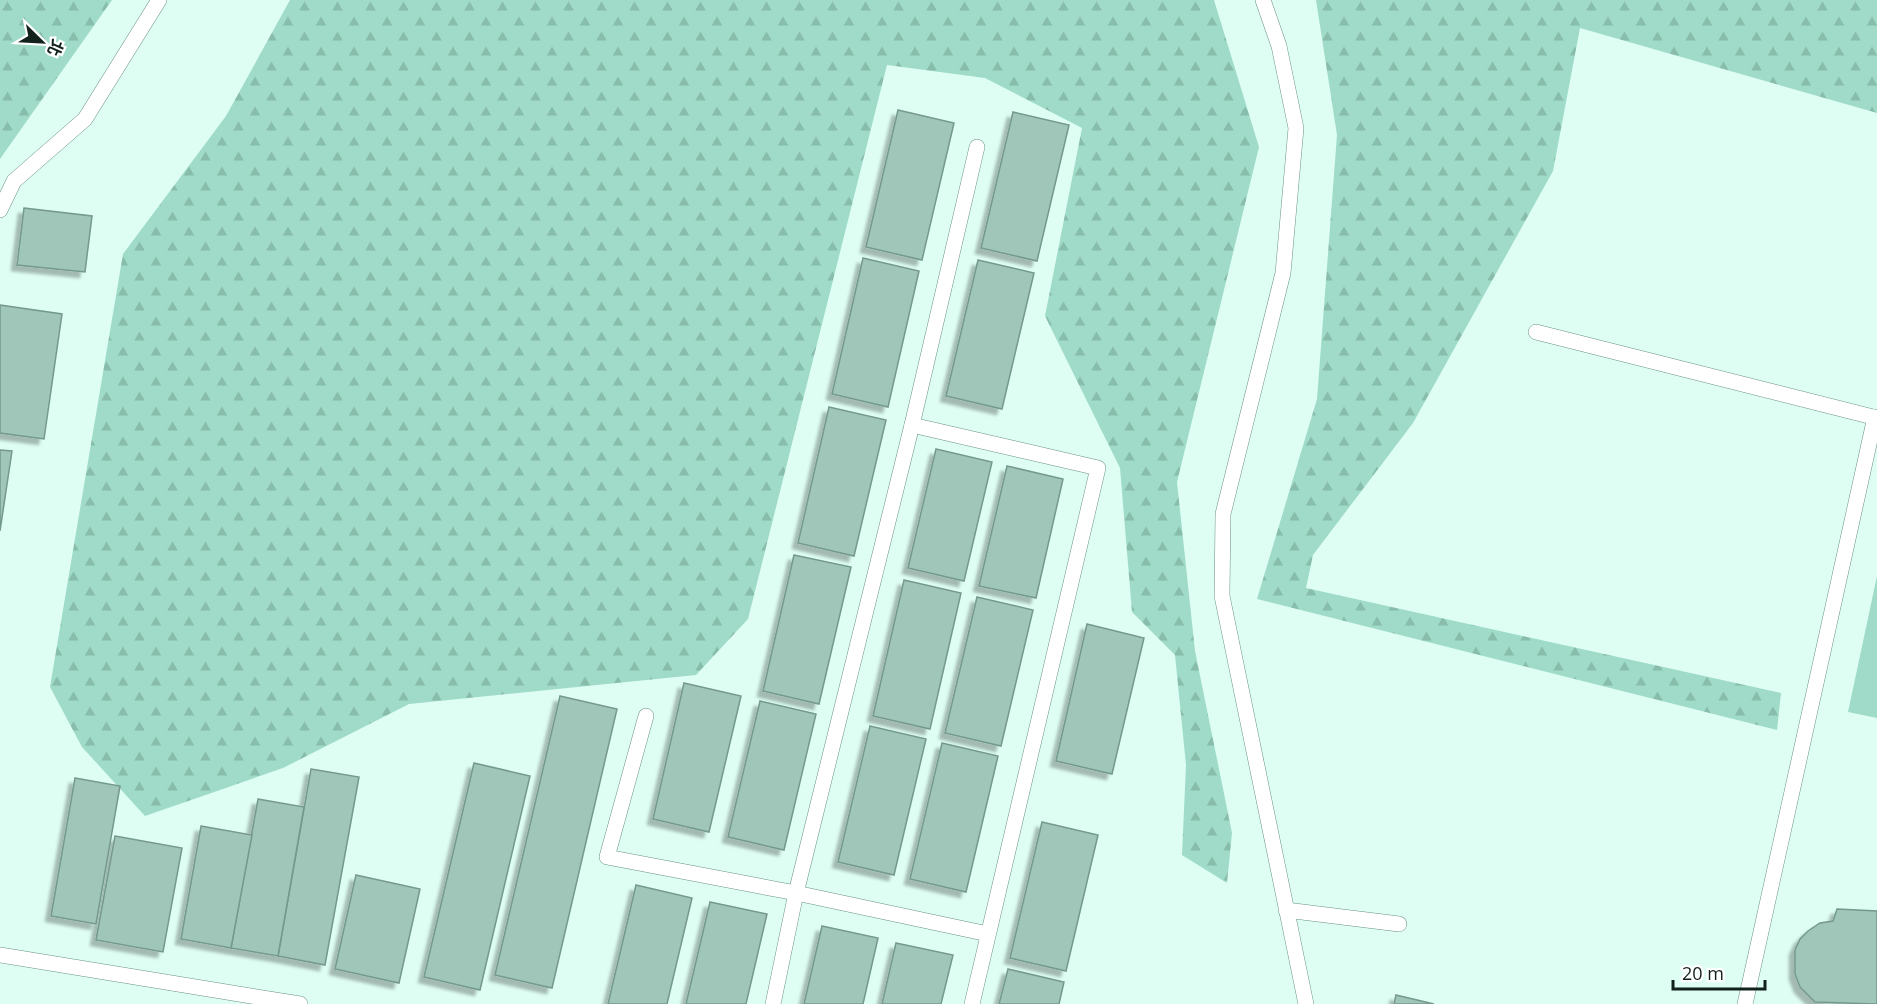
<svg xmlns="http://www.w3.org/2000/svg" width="1877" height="1004" viewBox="0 0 1877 1004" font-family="'Open Sans','Noto Sans TC',sans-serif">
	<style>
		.forest { fill: url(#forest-firs) }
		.pitch { fill: #9fdbc8 }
		.building { fill: #a0c6b9; stroke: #74998d; stroke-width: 1.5; filter: url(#shadow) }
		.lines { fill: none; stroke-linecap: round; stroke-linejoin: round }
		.lane-casing { stroke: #6c9184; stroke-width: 16 }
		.lane { stroke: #fff; stroke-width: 15 }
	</style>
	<defs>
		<pattern id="forest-firs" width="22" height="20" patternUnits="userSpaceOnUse" patternTransform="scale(1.5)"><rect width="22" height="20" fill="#9fdbc8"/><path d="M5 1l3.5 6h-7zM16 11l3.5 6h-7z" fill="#88bcab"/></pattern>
		<filter id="shadow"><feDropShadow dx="-5.5" dy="5.5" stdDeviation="1.5" flood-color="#0004"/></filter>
	</defs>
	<rect width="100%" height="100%" fill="#defef3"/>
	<!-- forest -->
	<g class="forest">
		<path d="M0,0H112L0,159Z"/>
		<path d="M290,0H1214L1259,147L1177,482L1195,651L1232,833L1227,883L1182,855L1186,765L1175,655L1132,612L1120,468L1045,316L1082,128L985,78L887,65L748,619L696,675L409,704L283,768L145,816L82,747L50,687L123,254L226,116Z"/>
		<path d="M1316,0H1877V113L1580,28L1553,171L1413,423L1313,555L1306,588L1781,693L1777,730L1257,599L1317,399L1337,135Z"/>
	</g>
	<!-- pitch -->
	<path class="pitch" d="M1877,576V718L1848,712Z"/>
	<!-- building -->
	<g class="building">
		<path d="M898,110L954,123L922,260L866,247Z"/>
		<path d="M1013,112L1069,125L1037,261L981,248Z"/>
		<path d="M24,208L92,216L85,272L17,265Z"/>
		<path d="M863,258L919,271L888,407L832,394Z"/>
		<path d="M978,260L1034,273L1002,409L946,396Z"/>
		<path d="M0,305L62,314L44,439L0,433Z"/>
		<path d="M829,407L886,420L854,556L798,543Z"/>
		<path d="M936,449L992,462L964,581L908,568Z"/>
		<path d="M0,450L12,451L0,531Z"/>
		<path d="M1007,466L1063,479L1036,598L979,586Z"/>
		<path d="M794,555L851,567L819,704L763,691Z"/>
		<path d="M904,580L961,593L930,729L873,716Z"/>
		<path d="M977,597L1033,610L1001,746L945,733Z"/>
		<path d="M1087,624L1144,638L1112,774L1056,761Z"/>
		<path d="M684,683L741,696L709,832L653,819Z"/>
		<path d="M560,696L617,709L552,988L495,975Z"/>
		<path d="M760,701L816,714L784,850L728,837Z"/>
		<path d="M870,726L926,739L894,875L838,862Z"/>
		<path d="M942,743L998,756L966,892L910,879Z"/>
		<path d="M474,763L530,776L480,990L424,977Z"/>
		<path d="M311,769L359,777L325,965L278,956Z"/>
		<path d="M75,778L120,786L96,924L51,916Z"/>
		<path d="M258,799L304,807L278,956L231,948Z"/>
		<path d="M1042,822L1098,835L1066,971L1010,958Z"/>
		<path d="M201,826L252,835L231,948L181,939Z"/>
		<path d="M115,836L182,848L163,952L96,940Z"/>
		<path d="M356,875L420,889L399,983L335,969Z"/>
		<path d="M636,885L692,898L667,1004H608Z"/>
		<path d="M710,902L767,914L746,1004H686Z"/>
		<path d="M1837,909L1877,911V1004L1815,1002L1800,987L1795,974V950L1800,939L1808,931L1820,923L1833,921Z"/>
		<path d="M822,926L878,938L863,1004H804Z"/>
		<path d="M896,943L953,955L941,1004H882Z"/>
		<path d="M1008,969L1064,982L1059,1004H999Z"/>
		<path d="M1396,995L1434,1004H1394Z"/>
	</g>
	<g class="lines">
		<!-- lane casing -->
		<g class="lane-casing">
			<g id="lane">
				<path d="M1263,0L1279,46L1296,128L1283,273L1223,514L1222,596L1306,1004"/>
				<path d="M0,210L14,181L85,119L159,0"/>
				<path d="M1536,332L1877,418"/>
				<path d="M912,425L1098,468L972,1004"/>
				<path d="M646,716L607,857L796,893L988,934"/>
				<path d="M1286,910L1399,924"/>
				<path d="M0,955L300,1004"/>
				<path d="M773,1004L796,893L912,425L977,147"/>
				<path d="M1745,1004L1875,417"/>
			</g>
		</g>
		<!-- lane -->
		<use href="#lane" class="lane"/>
	</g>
	<!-- north arrow -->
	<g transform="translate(42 42) rotate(114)" stroke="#ffffff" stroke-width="4.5" paint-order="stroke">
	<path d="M0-4.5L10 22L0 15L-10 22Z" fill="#12211c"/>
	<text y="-9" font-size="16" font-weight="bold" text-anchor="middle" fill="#12211c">北</text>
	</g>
	<!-- scale -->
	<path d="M1673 980v9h92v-9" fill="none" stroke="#12211c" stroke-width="3"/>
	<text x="1682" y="980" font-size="18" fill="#12211c" stroke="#ffffff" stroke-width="4.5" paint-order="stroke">20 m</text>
</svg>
